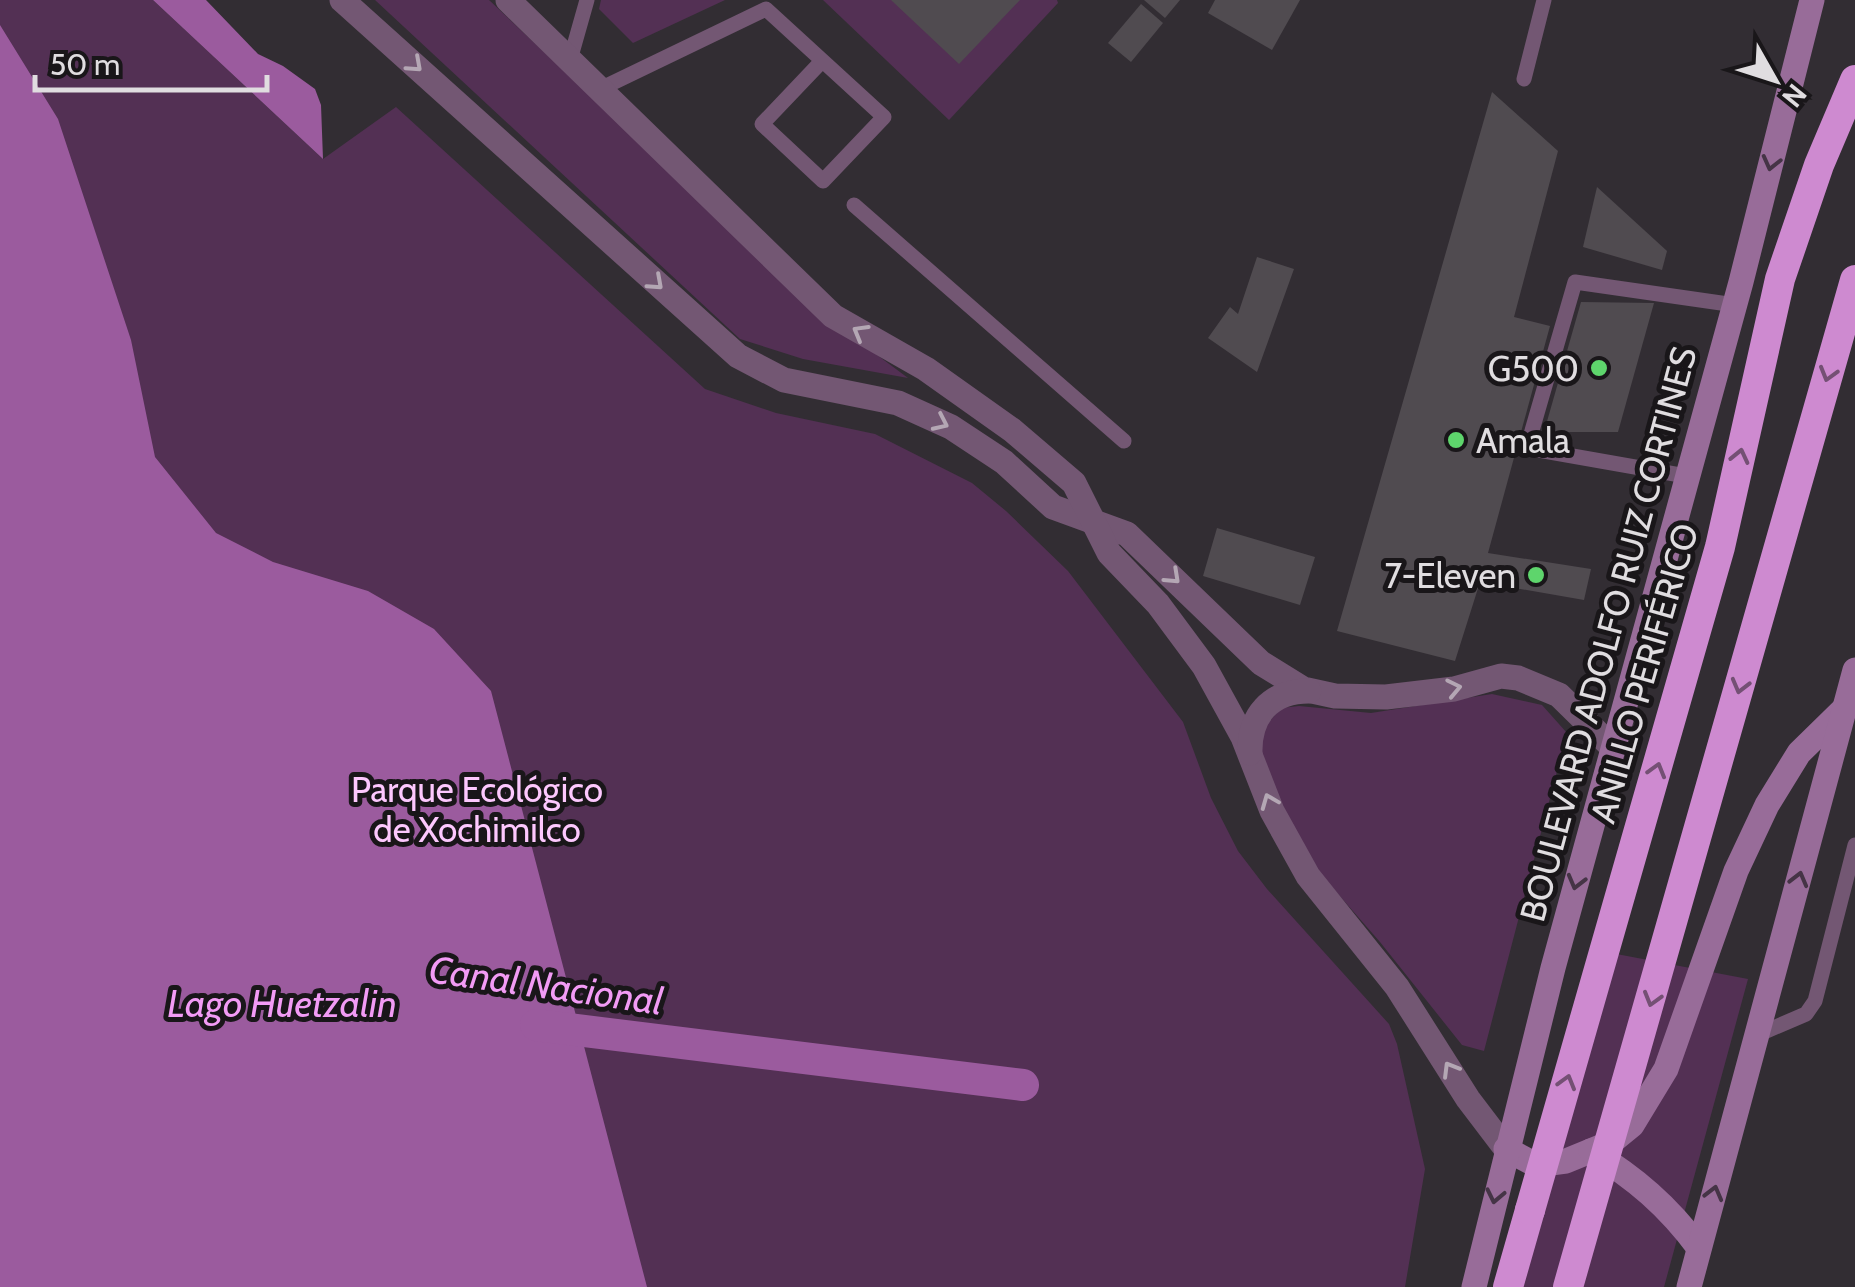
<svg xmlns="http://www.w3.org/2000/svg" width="1855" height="1287" viewBox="0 0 1855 1287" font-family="Cabin,sans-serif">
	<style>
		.green { fill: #533054 }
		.water { fill: #9b5b9e }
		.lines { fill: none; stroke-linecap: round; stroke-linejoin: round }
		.canal { stroke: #9b5b9e; stroke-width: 32 }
		.building { fill: #504b50 }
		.service { stroke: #735773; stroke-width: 15 }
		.minor { stroke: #735773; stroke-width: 25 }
		.secondary { stroke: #986c99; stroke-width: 25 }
		.motorway { stroke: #ce8ad0; stroke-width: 30 }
		.motorway-bridge { stroke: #ce8ad0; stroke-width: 30 }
		.oneway { stroke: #b4a7b4 }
		.oneway2 { stroke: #453446 }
		.oneway3 { stroke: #745074 }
		.poi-dot { fill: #5ed56c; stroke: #191619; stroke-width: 4 }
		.labels { text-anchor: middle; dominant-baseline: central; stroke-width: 10; stroke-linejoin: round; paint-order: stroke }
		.poi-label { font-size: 35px; fill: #e0dde0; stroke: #191619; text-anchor: end }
		.street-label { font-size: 35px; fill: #e0dde0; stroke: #191619 }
		.park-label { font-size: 35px; fill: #fdc8fe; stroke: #191619 }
		.water-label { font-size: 38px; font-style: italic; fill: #f29bf5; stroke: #191619 }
	</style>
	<rect width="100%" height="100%" fill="#322d33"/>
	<!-- green -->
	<g class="green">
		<path d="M0,0H153L323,159L396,107L705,389L776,413L875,434L972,483L1006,511L1068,571L1183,722L1211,798L1238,851L1267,889L1389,1024L1397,1044L1425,1169L1405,1287H0Z"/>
		<path d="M375,0H489L818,311L908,378L803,359L740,339Z"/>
		<path d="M601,0H725L633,43L599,9Z"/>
		<path d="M823,0H1057L1058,3L949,120Z"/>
		<path d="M1492,694L1542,705L1567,733L1484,1051L1462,1045L1380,942L1317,870L1262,767L1260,739L1268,723L1281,708L1299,706L1371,713Z"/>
		<path d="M1606,952L1748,979L1664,1287H1508Z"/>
	</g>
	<!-- water -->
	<g class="water">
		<path d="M153,0H206L258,54L283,66L315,89L321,105L323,159Z"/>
		<path d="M0,25L58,119L131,340L155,457L216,533L273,562L368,591L434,629L491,691L647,1287H0Z"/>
	</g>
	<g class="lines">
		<!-- canal -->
		<path class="canal" d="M536,1025L1023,1085"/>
	</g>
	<!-- building -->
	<g class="building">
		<path d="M891,0H1020L959,64Z"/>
		<path d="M1144,0H1180L1165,18Z"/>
		<path d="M1215,0H1300L1272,50L1208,13Z"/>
		<path d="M1141,4L1163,23L1131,62L1108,43Z"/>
		<path d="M1492,92L1558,151L1514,317L1550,326L1488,553L1591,569L1584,600L1480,582L1455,661L1337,631Z"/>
		<path d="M1597,187L1667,251L1662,270L1583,247Z"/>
		<path d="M1257,257L1294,269L1257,372L1208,338L1230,307L1238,314Z"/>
		<path d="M1581,302L1654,303L1618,432H1544Z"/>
		<path d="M1217,528L1315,557L1300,605L1203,576Z"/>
	</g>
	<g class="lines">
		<!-- service -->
		<g class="service">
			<path d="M570,60L587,0"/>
			<path d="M1524,79L1544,0"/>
			<path d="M600,89L766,9L884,117L823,181L762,124L822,61"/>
			<path d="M854,205L1124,441"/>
			<path d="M1686,476L1527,448L1575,282L1735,305"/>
			<path d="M1757,1035L1806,1014L1815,1001L1855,845"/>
		</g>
		<!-- minor -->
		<g class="minor">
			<path d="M342,0L738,356L784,380L898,403L951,427L1004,462L1053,507L1127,534L1261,663L1303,689L1335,696L1386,697L1454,689L1501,676L1518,678L1559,695L1612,747"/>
			<path d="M508,0L833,316L926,369L1012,430L1074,483L1109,553L1158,604L1204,666L1243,737L1272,811L1308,876L1397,987L1468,1099L1506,1149"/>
			<path d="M1250,753C1249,716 1270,691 1309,691"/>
		</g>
		<!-- secondary -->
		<g class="secondary">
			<path d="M1506,1149L1536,1165L1566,1161L1610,1143L1632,1125L1666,1069L1736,871L1767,805L1799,753L1845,708"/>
			<path d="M1591,1151C1635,1178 1668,1206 1699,1248"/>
			<path d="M1474,1287L1553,968L1741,282L1812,0"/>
			<path d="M1689,1287L1855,670"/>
		</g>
		<!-- motorway -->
		<path class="motorway" d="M1508,1287L1530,1210"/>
		<!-- motorway-bridge -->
		<g class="motorway-bridge">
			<path d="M1530,1210L1720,547L1780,279L1819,165L1855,80"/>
			<path d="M1568,1287L1855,280"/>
		</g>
	</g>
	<!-- one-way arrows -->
	<defs><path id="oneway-chevron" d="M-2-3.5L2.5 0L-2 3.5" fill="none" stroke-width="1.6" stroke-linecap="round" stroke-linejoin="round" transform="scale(2.5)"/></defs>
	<g class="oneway">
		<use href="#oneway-chevron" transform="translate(415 65) rotate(42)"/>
		<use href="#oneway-chevron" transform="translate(656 283) rotate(42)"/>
		<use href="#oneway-chevron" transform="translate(860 332) rotate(-150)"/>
		<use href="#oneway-chevron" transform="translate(941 423) rotate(25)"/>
		<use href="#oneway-chevron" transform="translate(1173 577) rotate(43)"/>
		<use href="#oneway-chevron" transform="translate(1454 688) rotate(-12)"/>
		<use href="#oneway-chevron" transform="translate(1269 801) rotate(-112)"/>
		<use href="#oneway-chevron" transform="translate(1450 1069) rotate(-121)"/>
	</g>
	<g class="oneway2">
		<use href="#oneway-chevron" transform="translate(1771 163) rotate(104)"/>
		<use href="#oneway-chevron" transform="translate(1799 879) rotate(-75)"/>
		<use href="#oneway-chevron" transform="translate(1576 882) rotate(105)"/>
		<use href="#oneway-chevron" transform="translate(1714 1193) rotate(-75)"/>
		<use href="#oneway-chevron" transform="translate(1495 1196) rotate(102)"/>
	</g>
	<g class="oneway3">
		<use href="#oneway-chevron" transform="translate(1828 374) rotate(106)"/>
		<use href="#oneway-chevron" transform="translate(1740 456) rotate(-77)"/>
		<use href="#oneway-chevron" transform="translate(1740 686) rotate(105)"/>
		<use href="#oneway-chevron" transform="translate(1657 770) rotate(-74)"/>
		<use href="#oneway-chevron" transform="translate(1652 999) rotate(106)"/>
		<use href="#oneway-chevron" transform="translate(1567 1082) rotate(-74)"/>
	</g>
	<!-- markers -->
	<g class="poi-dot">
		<circle cx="1599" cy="368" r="10"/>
		<circle cx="1456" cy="440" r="10"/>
		<circle cx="1536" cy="575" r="10"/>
	</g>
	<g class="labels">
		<!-- poi labels -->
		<g class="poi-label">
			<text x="1579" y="368">G500</text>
			<text x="1476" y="440" text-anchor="start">Amala</text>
			<text x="1516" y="575">7-Eleven</text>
		</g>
		<!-- street labels -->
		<g class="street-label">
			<text transform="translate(1608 634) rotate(-75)">BOULEVARD ADOLFO RUIZ CORTINES</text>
			<text transform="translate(1644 673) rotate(-74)">ANILLO PERIFÉRICO</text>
		</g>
		<!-- park labels -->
		<g class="park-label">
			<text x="477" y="789">Parque Ecológico<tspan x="477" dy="40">de Xochimilco</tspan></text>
		</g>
		<!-- water labels -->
		<g class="water-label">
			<text transform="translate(546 985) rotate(8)">Canal Nacional</text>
			<text x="282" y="1003">Lago Huetzalin</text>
		</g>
	</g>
	<!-- north arrow -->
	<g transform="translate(1775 80) rotate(129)" stroke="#191619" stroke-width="8" paint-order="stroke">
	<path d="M0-8L18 38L0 25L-18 38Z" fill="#e0dde0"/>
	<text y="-15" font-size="28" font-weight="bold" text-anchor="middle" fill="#e0dde0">N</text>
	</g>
	<!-- scale -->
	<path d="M35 75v15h232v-15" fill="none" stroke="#e0dde0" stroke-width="5"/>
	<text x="50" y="75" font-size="30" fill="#e0dde0" stroke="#191619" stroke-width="8" paint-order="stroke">50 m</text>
</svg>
